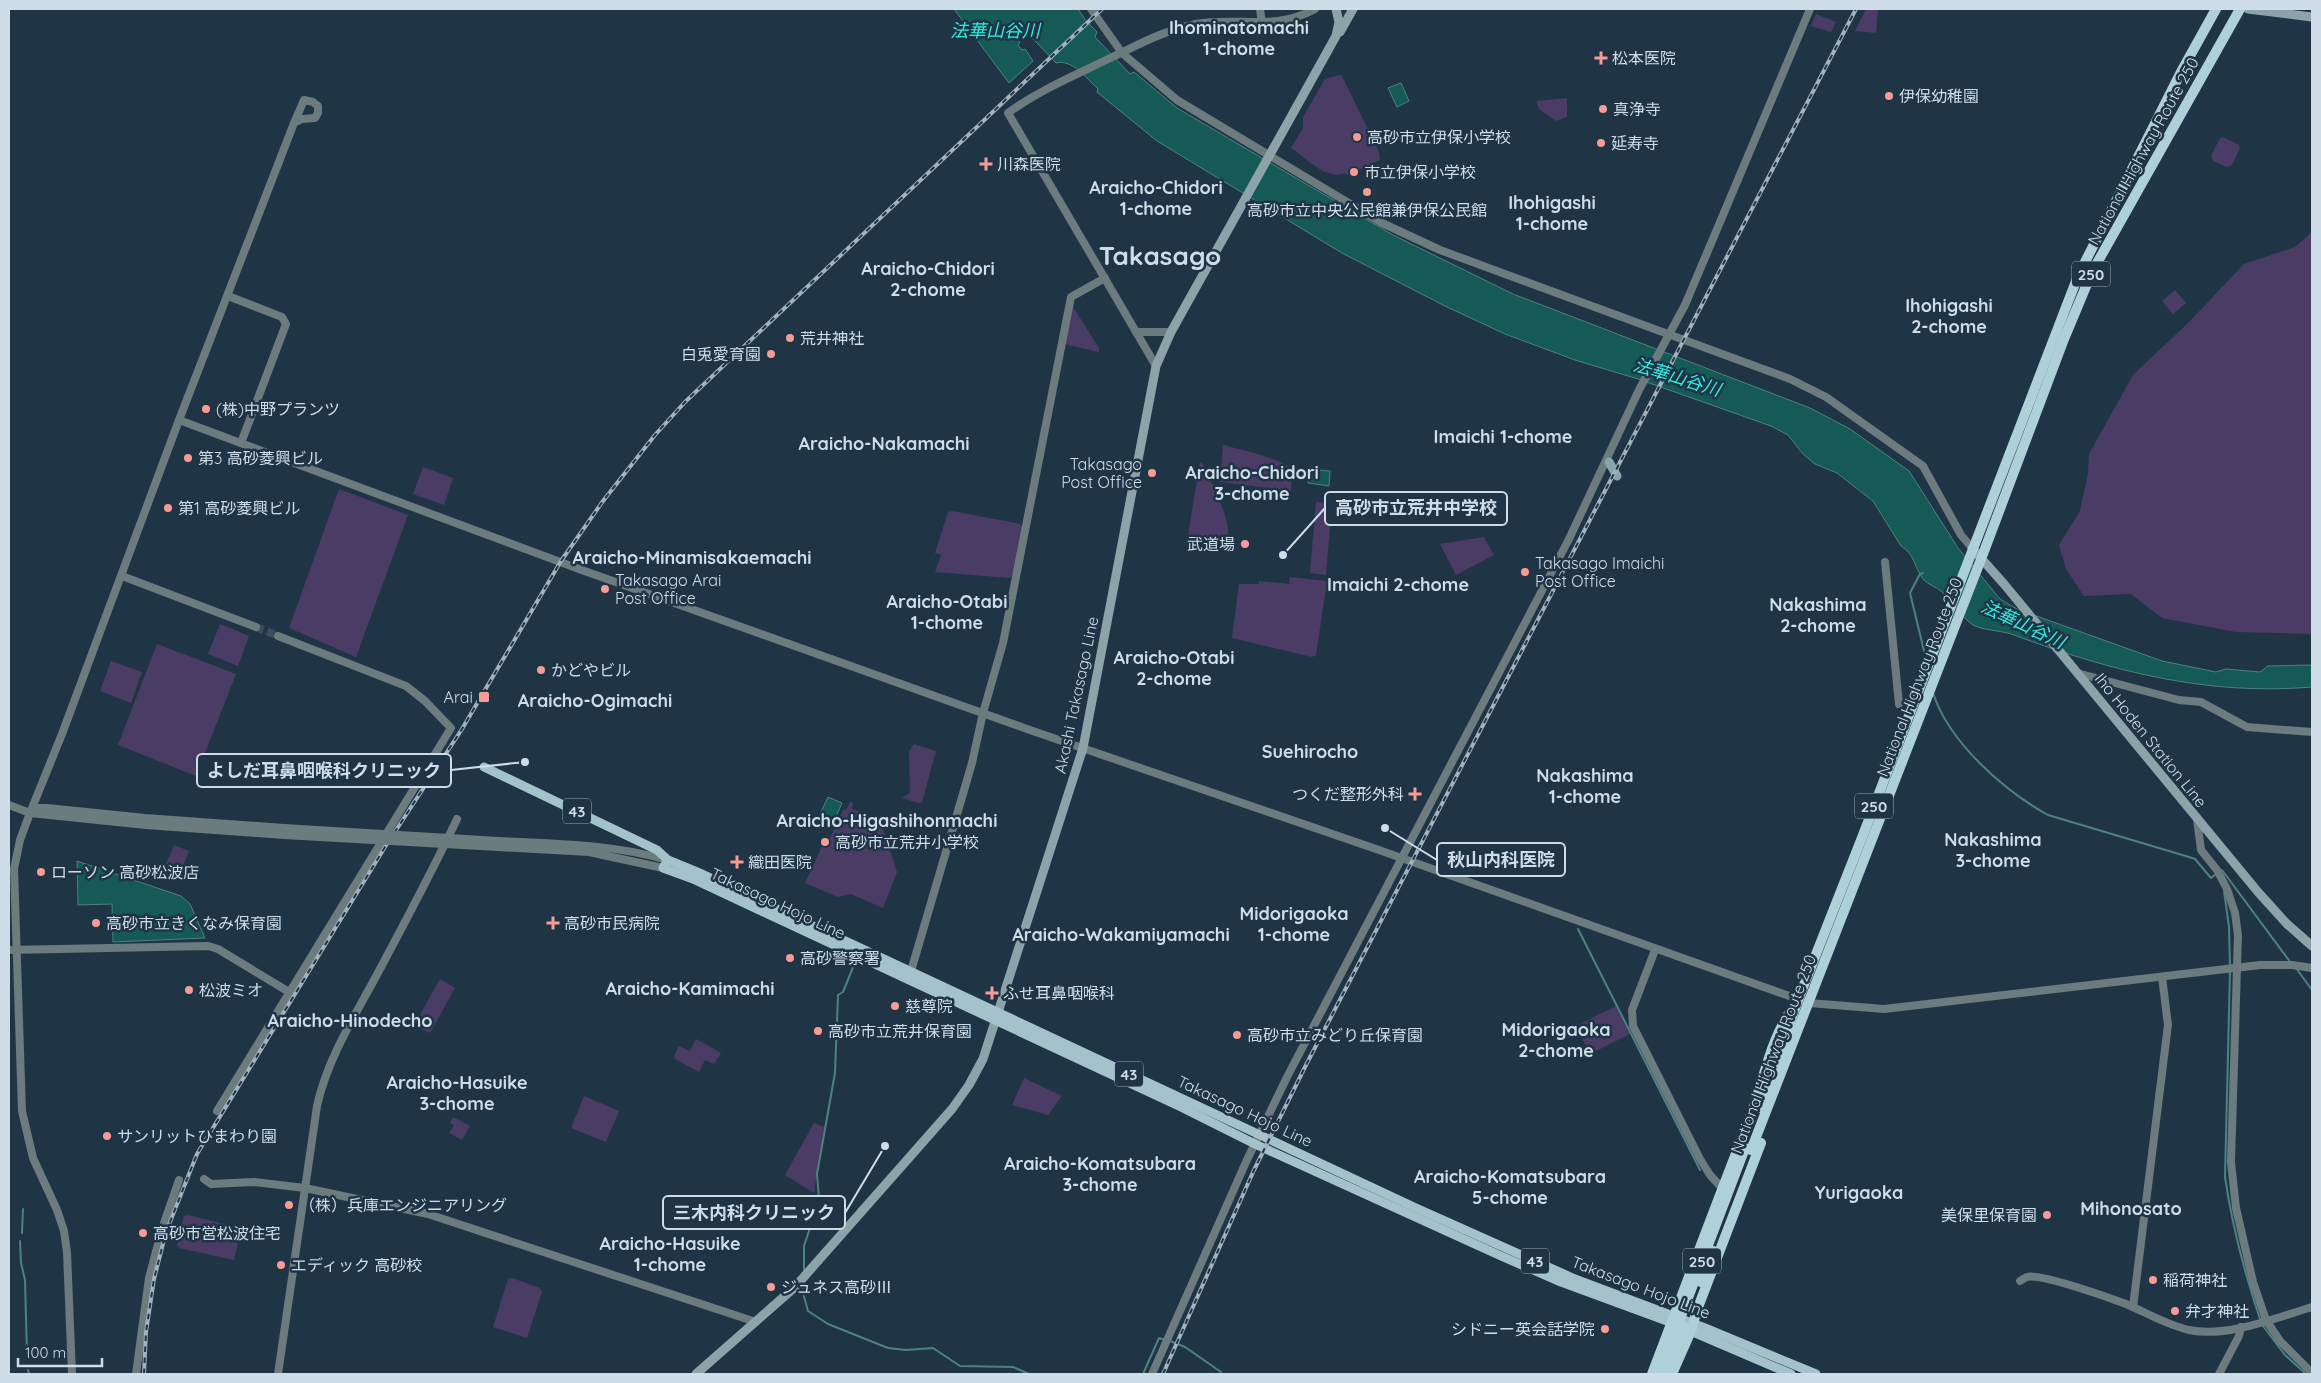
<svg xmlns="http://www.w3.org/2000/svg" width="2321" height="1383" viewBox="0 0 2321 1383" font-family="Quicksand,'Noto Sans JP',sans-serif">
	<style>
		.green { fill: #4b3c66 }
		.water { fill: #165a55; stroke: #4e8181 }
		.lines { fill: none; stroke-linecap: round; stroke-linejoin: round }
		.stream { stroke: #4e8181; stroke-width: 2 }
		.tertiary-tunnel { stroke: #394e5e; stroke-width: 8; stroke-dasharray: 8 4; stroke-linecap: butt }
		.tertiary { stroke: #6b7b7e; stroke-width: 8 }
		.secondary { stroke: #8ba3a9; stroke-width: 9 }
		.primary { stroke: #a3c2ca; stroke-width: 9 }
		.trunk { stroke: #aed0d9; stroke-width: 10 }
		.rail-casing { stroke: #a2b2be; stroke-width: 4 }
		.rail { stroke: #1f3546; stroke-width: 2; stroke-dasharray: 5.5; stroke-linecap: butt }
		.tertiary-bridge { stroke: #6b7b7e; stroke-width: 8 }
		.trunk-bridge { stroke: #aed0d9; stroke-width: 10 }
		.poi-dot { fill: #f59c96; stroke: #1f3546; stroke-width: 2 }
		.labels { text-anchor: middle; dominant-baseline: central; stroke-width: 5; stroke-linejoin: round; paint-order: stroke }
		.shield { fill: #1f3546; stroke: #9aabb7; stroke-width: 1 }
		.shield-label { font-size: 15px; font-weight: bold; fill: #cfdde8 }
		.poi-label { font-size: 16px; fill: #cfdde8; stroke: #1f3546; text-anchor: start }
		.street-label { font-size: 16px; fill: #cfdde8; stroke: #1f3546 }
		.neighbourhood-label { font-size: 18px; font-weight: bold; fill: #cfdde8; stroke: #1f3546 }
		.water-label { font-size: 18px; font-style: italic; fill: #31ecde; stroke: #1f3546 }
		.town-label { font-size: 26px; font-weight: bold; fill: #cfdde8; stroke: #1f3546 }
		.leader { fill: none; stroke: #cfdde8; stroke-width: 2 }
		.callout-dot { fill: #cfdde8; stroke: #1f3546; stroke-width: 2 }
		.callout { fill: #1f3546; stroke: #cfdde8; stroke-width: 2 }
		.callout-label { font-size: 18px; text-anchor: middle; font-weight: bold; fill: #cfdde8 }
	</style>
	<rect width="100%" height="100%" fill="#1f3546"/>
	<!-- green -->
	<g class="green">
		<path d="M1866,9H1878L1876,33L1855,31Z"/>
		<path d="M1816,14L1836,22L1831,32L1811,26Z"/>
		<path d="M1339,75L1342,76L1379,152L1380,160L1348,175L1345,173C1327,181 1306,158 1291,148L1303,128V117L1325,79Z"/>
		<path d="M1567,98V117L1556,121L1539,109L1536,101Z"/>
		<path d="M2223,137L2239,145L2240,148L2232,165L2227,167L2213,161L2211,156L2220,138Z"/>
		<path d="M2312,232V634L2236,632L2162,618L2131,594L2084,596L2066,569L2059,545L2080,511L2088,473L2089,454L2133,375L2189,322L2244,264L2295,247Z"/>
		<path d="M2175,290L2186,303L2173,314L2162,301Z"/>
		<path d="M1073,307L1099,348V352L1064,344Z"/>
		<path d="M1223,445C1234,448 1289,460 1292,471C1293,477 1291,485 1291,491L1220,482Z"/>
		<path d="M1200,463H1202C1212,482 1232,521 1228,543L1189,537L1188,535Z"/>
		<path d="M423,467L453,478L444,505L413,494Z"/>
		<path d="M339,489L408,515L356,657L289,628Z"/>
		<path d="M1316,502L1332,503L1326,575L1310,573Z"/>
		<path d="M952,511L1020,524L1022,527L1013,576L1009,578L935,572L941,555L935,553L948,512Z"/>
		<path d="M1484,537L1494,555L1456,575L1440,544Z"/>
		<path d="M1290,577L1327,581L1316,655L1312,657L1232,638L1239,584H1259V581L1289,584Z"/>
		<path d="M220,624L249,636L238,666L208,654Z"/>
		<path d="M157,644L236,674L196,776L118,745Z"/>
		<path d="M111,661L142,672L131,703L100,691Z"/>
		<path d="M914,744L936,751L922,802L918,803L902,798L910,793L909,751Z"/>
		<path d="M850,802L853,803L852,809L872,816L874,819L879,817L897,872L883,908L851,894L838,897L805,883L824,842L830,838L843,810H846Z"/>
		<path d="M174,845L189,851L177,880L162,874Z"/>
		<path d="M440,979L455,988L430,1033L414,1025Z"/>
		<path d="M1616,1006L1630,1034L1590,1054L1576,1026Z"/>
		<path d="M696,1039L721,1053L714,1064L705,1060L699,1072L675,1059L674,1056L679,1046L690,1051Z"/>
		<path d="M1024,1078L1062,1096L1048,1115L1012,1105Z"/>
		<path d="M584,1096L619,1111L606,1142L571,1128Z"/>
		<path d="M453,1117L470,1126L462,1140L449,1133L454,1125L450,1123Z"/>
		<path d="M814,1123L824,1127L814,1193L785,1175Z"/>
		<path d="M188,1215L241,1228L234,1260L179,1248L177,1244L184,1216Z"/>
		<path d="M512,1278L540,1288L542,1292L527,1338L493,1327L508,1279Z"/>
	</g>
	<!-- water -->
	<g class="water">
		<path d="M954,9H1078L1086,21L1097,32L1095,37L1130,74L1134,72L1177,108L1393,235L1513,294L1810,408L1850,429L1909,471L1958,548L2000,599L2017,609L2162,661L2216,672L2226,669L2260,672L2268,666L2312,665V687C2207,696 2111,671 2014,635C2001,630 1984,631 1973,625C1961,617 1953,601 1942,592C1937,587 1928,585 1923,579C1914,567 1915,554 1901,546L1873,501L1837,473L1815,464L1803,454L1788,435L1771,426L1638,379L1575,360L1505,334L1445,306L1342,253L1157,141L1097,92L1098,89C1086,78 1073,59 1056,63L1021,26L1016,30L1019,35L1016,38L1020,42L1018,45L1022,50L1025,49L1033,61L1009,83Z"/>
		<path d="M1401,83L1409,101L1397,107L1388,88Z"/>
		<path d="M1309,469L1330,471L1329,486L1308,483Z"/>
		<path d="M828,797L842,803L833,823L819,816Z"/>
		<path d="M77,861L181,896L190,904L205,938L113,942L112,904L78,905Z"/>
	</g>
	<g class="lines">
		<!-- stream -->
		<g class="stream">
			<path d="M1923,573L1920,574L1910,593L1926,659"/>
			<path d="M1933,693C1949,742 2003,790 2048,815L2189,857L2195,859L2211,878L2216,874"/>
			<path d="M2222,870L2291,963"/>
			<path d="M2224,891L2229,927L2230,966"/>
			<path d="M1578,929L1700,1170"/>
			<path d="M2296,968L2312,990"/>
			<path d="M2230,971L2225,1177C2232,1225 2245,1275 2261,1322"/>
			<path d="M22,1233L23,1209"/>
			<path d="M20,1241L21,1263L25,1280L27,1356"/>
			<path d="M804,1272V1246L812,1222L808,1211L819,1199L817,1174L835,1073L838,995L843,992L856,960"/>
			<path d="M803,1284V1293L808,1311L828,1324L888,1348L906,1350L933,1348L960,1366L1013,1367L1029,1374"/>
			<path d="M2263,1326L2285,1355L2306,1374"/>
			<path d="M1170,1341L1185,1347L1221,1372"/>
			<path d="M28,1370L29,1374"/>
			<path d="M1143,1374L1159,1338L1165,1340"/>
		</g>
		<!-- tertiary-tunnel -->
		<path class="tertiary-tunnel" d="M256,627L278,636"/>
		<!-- tertiary -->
		<g class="tertiary">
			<path d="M1091,9L1122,53L1177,100L1382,223L1440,250L1790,379L1826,397L1923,466L1961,535L1972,548"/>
			<path d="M1260,9L1262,24"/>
			<path d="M228,296L282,317L286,324L241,443"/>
			<path d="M1136,332H1171"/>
			<path d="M1156,366L1008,113C1038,91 1071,77 1104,61C1134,47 1164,30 1196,24C1238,16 1273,32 1315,9"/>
			<path d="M179,420L579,569L1027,729L1379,850L1809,1003L1884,1009L2260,965H2292L2312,968"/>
			<path d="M1885,562L1899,704"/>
			<path d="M122,576L256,627"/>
			<path d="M2077,673L2179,700L2201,702L2247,727L2312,732"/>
			<path d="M9,805L30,813L146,825L284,835"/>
			<path d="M30,813L38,808H47L145,818L284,828"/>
			<path d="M2197,819L2201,850L2217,870L2227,889L2235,913L2238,935L2231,1162L2236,1208L2253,1282L2266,1320L2280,1341L2312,1373"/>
			<path d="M498,841C555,844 613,844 667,860"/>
			<path d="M498,847L589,852L663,868"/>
			<path d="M9,950L208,946L218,949L289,992"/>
			<path d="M1655,950L1632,1010L1633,1026L1700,1159L1710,1175L1722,1188"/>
			<path d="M911,971L972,763L983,713L1003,643L1071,297L1105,278"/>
			<path d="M217,1111L451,728L425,701L406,686L278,636"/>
			<path d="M204,1179L211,1184L254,1182L305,1188L428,1214L756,1322"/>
			<path d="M2020,1281C2022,1280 2024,1278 2027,1277C2041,1273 2110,1298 2126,1304C2147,1313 2167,1325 2189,1330C2226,1338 2276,1318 2312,1307"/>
			<path d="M2133,1307L2168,1025L2162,977"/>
			<path d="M72,1374L67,1252L64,1231L57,1210L33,1158L22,1111L14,869L20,840L30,813L62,734L179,420L294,123L304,100L313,102L318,106V113L315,118L302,119L294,123"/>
			<path d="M136,1374L149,1278L162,1229L179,1180"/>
			<path d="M278,1374L317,1106C327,1061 351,1022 373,982C402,928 431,874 457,819"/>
			<path d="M1152,1374L1246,1162L1287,1077L1569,539L1639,390L1685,305L1810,9"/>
			<path d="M2219,1374L2239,1336L2241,1327"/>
		</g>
		<!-- secondary -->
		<g class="secondary">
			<path d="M2248,9L2312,17"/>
			<path d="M1340,32L1353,9"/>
			<path d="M1609,462L1617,476"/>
			<path d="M1972,548L2004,584L2258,892L2287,924L2312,946"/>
			<path d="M696,1374L795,1287L952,1109L969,1085L983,1059L1083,748L1156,366L1171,332L1336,36L1339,22L1336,9"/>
		</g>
		<!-- primary -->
		<g class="primary">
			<path d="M484,767L657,850L668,860L702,874L1416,1208L1575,1279L1705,1328L1816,1374"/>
			<path d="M668,860L663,868L693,879L1181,1107L1255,1144L1501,1256L1561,1282L1667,1321"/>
			<path d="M1686,1329L1791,1374"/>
		</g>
		<!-- trunk -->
		<g class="trunk">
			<path d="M1760,1108L1798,1000L1863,835L2078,276L2181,72L2216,9"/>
			<path d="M1751,1150L1983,554L2064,339L2092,272L2240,9"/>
			<path d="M1652,1374C1685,1288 1717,1201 1751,1115C1764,1079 1770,1040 1792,1009"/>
			<path d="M1672,1374L1691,1331L1697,1310L1761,1143"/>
		</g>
		<!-- rail casing -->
		<g class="rail-casing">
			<g id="rail">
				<path d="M144,1374L146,1332L154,1279L166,1232L197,1154L385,847L462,729L561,561L603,501L655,435L685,402L1102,9"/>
				<path d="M1163,1374L1254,1170L1307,1063L1856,9"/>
			</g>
		</g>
		<!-- rail -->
		<use href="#rail" class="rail"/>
		<!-- tertiary-bridge -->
		<g class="tertiary-bridge">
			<path d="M284,828L498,841"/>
			<path d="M284,835L498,847"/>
		</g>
		<!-- trunk-bridge -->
		<g class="trunk-bridge">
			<path d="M1701,1282L1713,1251"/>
			<path d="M1659,1374L1745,1148"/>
			<path d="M1666,1374L1684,1326"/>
		</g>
	</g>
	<!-- markers -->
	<g class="poi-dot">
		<path d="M1598.5 50.5h5v5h5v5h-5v5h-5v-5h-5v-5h5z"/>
		<circle cx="1889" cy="96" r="5"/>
		<circle cx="1603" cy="109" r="5"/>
		<circle cx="1357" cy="137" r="5"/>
		<circle cx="1601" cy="143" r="5"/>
		<path d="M983.5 156.5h5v5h5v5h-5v5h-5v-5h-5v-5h5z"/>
		<circle cx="1354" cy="172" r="5"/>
		<circle cx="1367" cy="192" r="5"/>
		<circle cx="790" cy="338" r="5"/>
		<circle cx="771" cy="354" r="5"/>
		<circle cx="206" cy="409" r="5"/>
		<circle cx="188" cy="458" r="5"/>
		<circle cx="1152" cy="473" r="5"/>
		<circle cx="168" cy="508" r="5"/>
		<circle cx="1245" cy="544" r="5"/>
		<circle cx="1525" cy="572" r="5"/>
		<circle cx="605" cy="589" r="5"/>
		<circle cx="541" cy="670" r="5"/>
		<rect x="478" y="691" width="12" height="12" rx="2.5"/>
		<path d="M1412.5 786.5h5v5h5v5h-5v5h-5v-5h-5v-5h5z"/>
		<circle cx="825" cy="842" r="5"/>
		<path d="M734.5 854.5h5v5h5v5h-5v5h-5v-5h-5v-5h5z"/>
		<circle cx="41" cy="872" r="5"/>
		<circle cx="96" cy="923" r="5"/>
		<path d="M550.5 915.5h5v5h5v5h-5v5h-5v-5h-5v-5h5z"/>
		<circle cx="790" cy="958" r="5"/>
		<circle cx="189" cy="990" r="5"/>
		<path d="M989.5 985.5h5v5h5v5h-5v5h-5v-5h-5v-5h5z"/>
		<circle cx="895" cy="1006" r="5"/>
		<circle cx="818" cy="1031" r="5"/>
		<circle cx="1237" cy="1035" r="5"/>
		<circle cx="107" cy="1136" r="5"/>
		<circle cx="289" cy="1205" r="5"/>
		<circle cx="2047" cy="1215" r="5"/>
		<circle cx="143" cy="1233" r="5"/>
		<circle cx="281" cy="1265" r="5"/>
		<circle cx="2153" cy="1280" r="5"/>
		<circle cx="771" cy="1287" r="5"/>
		<circle cx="2175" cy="1311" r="5"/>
		<circle cx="1605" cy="1329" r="5"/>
	</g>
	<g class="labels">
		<!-- shield labels -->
		<g class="shield">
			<rect x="2072" y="261.5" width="38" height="25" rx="4"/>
			<rect x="1855" y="793.5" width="38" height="25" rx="4"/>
			<rect x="563" y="798.5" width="28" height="25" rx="4"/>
			<rect x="1115" y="1061.5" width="28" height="25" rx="4"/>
			<rect x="1521" y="1248.5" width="28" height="25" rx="4"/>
			<rect x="1683" y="1248.5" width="38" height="25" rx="4"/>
		</g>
		<g class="shield-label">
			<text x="2091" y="274">250</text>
			<text x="1874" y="806">250</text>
			<text x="577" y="811">43</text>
			<text x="1129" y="1074">43</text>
			<text x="1535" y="1261">43</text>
			<text x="1702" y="1261">250</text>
		</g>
		<!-- poi labels -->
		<g class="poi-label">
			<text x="1612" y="58">松本医院</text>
			<text x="1899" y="96">伊保幼稚園</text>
			<text x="1613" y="109">真浄寺</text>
			<text x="1367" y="137">高砂市立伊保小学校</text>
			<text x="1611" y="143">延寿寺</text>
			<text x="997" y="164">川森医院</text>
			<text x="1364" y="172">市立伊保小学校</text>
			<text x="1367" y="210" text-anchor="middle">高砂市立中央公民館兼伊保公民館</text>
			<text x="800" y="338">荒井神社</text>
			<text x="761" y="354" text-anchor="end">白兎愛育園</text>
			<text x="216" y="409">(株)中野プランツ</text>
			<text x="198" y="458">第3 高砂菱興ビル</text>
			<text x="1142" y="464" text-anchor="end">Takasago<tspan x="1142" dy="18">Post Office</tspan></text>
			<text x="178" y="508">第1 高砂菱興ビル</text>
			<text x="1235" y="544" text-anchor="end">武道場</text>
			<text x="1535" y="563">Takasago Imaichi<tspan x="1535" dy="18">Post Office</tspan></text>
			<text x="615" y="580">Takasago Arai<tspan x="615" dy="18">Post Office</tspan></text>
			<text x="551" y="670">かどやビル</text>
			<text x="473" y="697" text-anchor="end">Arai</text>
			<text x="1404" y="794" text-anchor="end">つくだ整形外科</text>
			<text x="835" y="842">高砂市立荒井小学校</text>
			<text x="748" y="862">織田医院</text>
			<text x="51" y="872">ローソン 高砂松波店</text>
			<text x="106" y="923">高砂市立きくなみ保育園</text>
			<text x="564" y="923">高砂市民病院</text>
			<text x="800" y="958">高砂警察署</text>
			<text x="199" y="990">松波ミオ</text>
			<text x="1003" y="993">ふせ耳鼻咽喉科</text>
			<text x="905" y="1006">慈尊院</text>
			<text x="828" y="1031">高砂市立荒井保育園</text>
			<text x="1247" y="1035">高砂市立みどり丘保育園</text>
			<text x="117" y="1136">サンリットひまわり園</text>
			<text x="299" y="1205">（株）兵庫エンジニアリング</text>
			<text x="2037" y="1215" text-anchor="end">美保里保育園</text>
			<text x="153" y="1233">高砂市営松波住宅</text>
			<text x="291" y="1265">エディック 高砂校</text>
			<text x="2163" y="1280">稲荷神社</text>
			<text x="781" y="1287">ジュネス高砂Ⅲ</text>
			<text x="2185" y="1311">弁才神社</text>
			<text x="1595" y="1329" text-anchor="end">シドニー英会話学院</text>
		</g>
		<!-- street labels -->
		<g class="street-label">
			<text transform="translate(2143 151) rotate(-61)">National Highway Route 250</text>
			<text transform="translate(1919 677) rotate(-69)">National Highway Route 250</text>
			<text transform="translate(1076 695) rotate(-78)">Akashi Takasago Line</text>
			<text transform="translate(2151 740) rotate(51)">Iho Hoden Station Line</text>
			<text transform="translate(778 903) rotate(25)">Takasago Hojo Line</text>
			<text transform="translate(1773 1054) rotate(-69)">National Highway Route 250</text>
			<text transform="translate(1245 1111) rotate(25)">Takasago Hojo Line</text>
			<text transform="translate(1641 1287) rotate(21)">Takasago Hojo Line</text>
		</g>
		<!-- neighbourhood labels -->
		<g class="neighbourhood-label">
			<text x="1239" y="27">Ihominatomachi<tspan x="1239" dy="21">1-chome</tspan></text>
			<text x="1156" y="187">Araicho-Chidori<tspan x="1156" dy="21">1-chome</tspan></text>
			<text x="1552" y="202">Ihohigashi<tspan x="1552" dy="21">1-chome</tspan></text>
			<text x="928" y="268">Araicho-Chidori<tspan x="928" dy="21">2-chome</tspan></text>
			<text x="1949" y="305">Ihohigashi<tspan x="1949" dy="21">2-chome</tspan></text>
			<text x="1503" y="436">Imaichi 1-chome</text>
			<text x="884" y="443">Araicho-Nakamachi</text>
			<text x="1252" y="472">Araicho-Chidori<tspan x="1252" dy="21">3-chome</tspan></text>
			<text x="692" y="557">Araicho-Minamisakaemachi</text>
			<text x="1398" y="584">Imaichi 2-chome</text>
			<text x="947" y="601">Araicho-Otabi<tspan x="947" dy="21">1-chome</tspan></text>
			<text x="1818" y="604">Nakashima<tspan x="1818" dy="21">2-chome</tspan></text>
			<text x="1174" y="657">Araicho-Otabi<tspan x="1174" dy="21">2-chome</tspan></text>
			<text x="595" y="700">Araicho-Ogimachi</text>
			<text x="1310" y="751">Suehirocho</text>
			<text x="1585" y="775">Nakashima<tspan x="1585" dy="21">1-chome</tspan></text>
			<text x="887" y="820">Araicho-Higashihonmachi</text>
			<text x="1993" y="839">Nakashima<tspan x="1993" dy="21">3-chome</tspan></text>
			<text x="1294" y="913">Midorigaoka<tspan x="1294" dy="21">1-chome</tspan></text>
			<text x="1121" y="934">Araicho-Wakamiyamachi</text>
			<text x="690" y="988">Araicho-Kamimachi</text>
			<text x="350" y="1020">Araicho-Hinodecho</text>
			<text x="1556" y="1029">Midorigaoka<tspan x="1556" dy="21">2-chome</tspan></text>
			<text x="457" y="1082">Araicho-Hasuike<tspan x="457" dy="21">3-chome</tspan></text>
			<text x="1100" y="1163">Araicho-Komatsubara<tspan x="1100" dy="21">3-chome</tspan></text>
			<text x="1510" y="1176">Araicho-Komatsubara<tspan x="1510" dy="21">5-chome</tspan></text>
			<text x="1859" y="1192">Yurigaoka</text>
			<text x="2131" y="1208">Mihonosato</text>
			<text x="670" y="1243">Araicho-Hasuike<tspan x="670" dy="21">1-chome</tspan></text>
		</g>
		<!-- water labels -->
		<g class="water-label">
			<text x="995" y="30">法華山谷川</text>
			<text transform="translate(1677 377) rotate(17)">法華山谷川</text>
			<text transform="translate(2023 624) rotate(25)">法華山谷川</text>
		</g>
		<!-- town labels -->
		<g class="town-label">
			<text x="1160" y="255">Takasago</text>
		</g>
	</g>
	<!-- callouts -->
	<path class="leader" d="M1283 555L1325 508M525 762L451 770M1385 828L1437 860M885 1146L845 1213"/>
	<g class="callout-dot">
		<circle cx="1283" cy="555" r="5"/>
		<circle cx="525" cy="762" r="5"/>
		<circle cx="1385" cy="828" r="5"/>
		<circle cx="885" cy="1146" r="5"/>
	</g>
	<g class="callout">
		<rect x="1325" y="492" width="182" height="33" rx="5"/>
		<rect x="197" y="754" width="254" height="33" rx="5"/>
		<rect x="1437" y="843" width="128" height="33" rx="5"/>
		<rect x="663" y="1196" width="182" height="33" rx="5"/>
	</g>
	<g class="callout-label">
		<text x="1416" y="514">高砂市立荒井中学校</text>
		<text x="324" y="777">よしだ耳鼻咽喉科クリニック</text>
		<text x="1501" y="866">秋山内科医院</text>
		<text x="754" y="1219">三木内科クリニック</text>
	</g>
	<!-- border -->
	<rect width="2321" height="1383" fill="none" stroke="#cfdde8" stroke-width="20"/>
	<!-- scale -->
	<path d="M18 1358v8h84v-8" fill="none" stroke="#cfdde8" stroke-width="2.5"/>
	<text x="25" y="1358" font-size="15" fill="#cfdde8" stroke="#1f3546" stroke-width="4" paint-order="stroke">100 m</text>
</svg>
